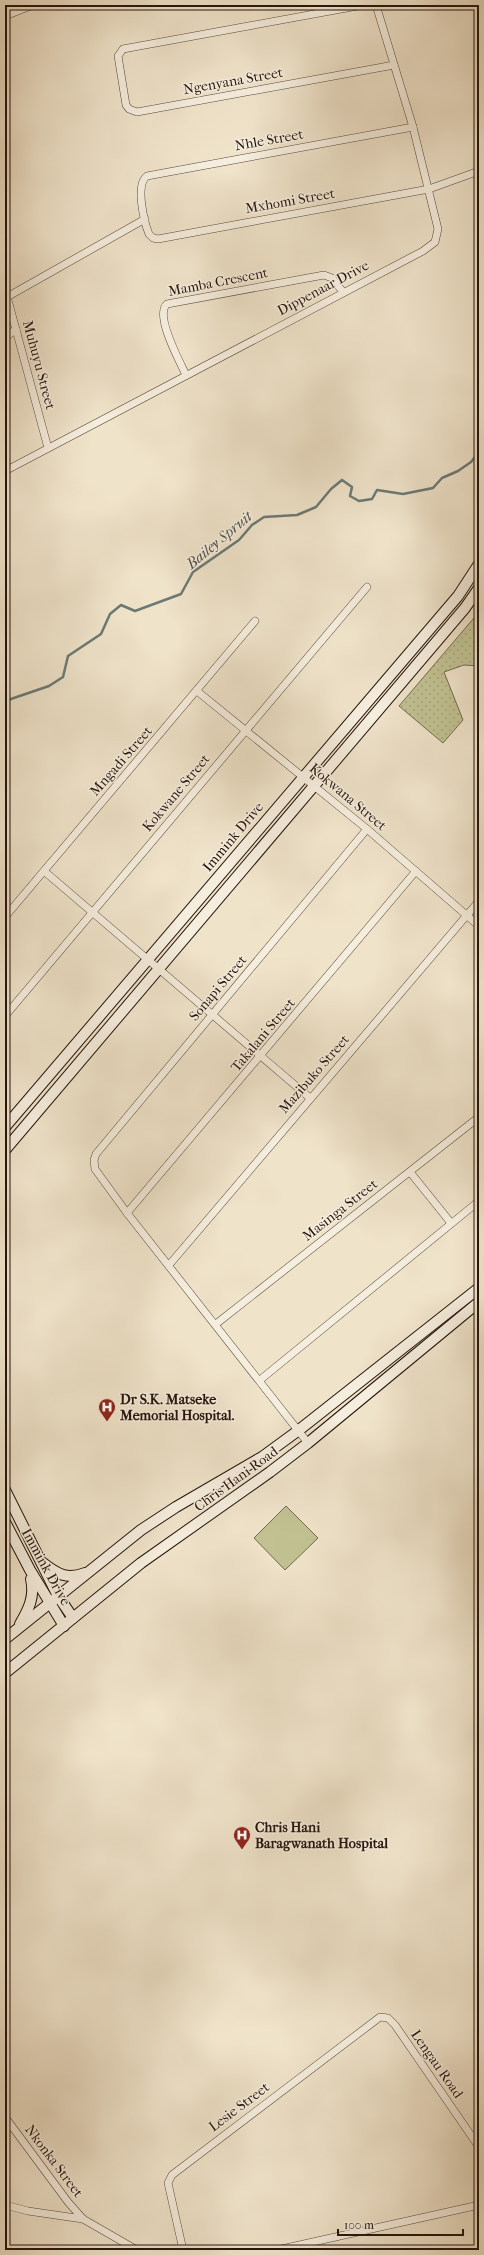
<svg xmlns="http://www.w3.org/2000/svg" width="484" height="2255" viewBox="0 0 484 2255" font-family="'IM FELL French Canon',serif">
	<style>
		.park { fill: url(#park-dots); stroke: #736a4e }
		.pitch { fill: #c1c192; stroke: #736a4e }
		.lines { fill: none; stroke-linecap: round; stroke-linejoin: round }
		.stream { stroke: #6b7975; stroke-width: 2.5 }
		.minor-casing { stroke: #58483b; stroke-width: 8 }
		.secondary-casing { stroke: #25140b; stroke-width: 12 }
		.minor { stroke: #f5eddd; stroke-width: 7 }
		.secondary { stroke: #f5eddd; stroke-width: 10 }
		.labels { text-anchor: middle; dominant-baseline: central; stroke-width: 3; stroke-linejoin: round; paint-order: stroke }
		.street-label { font-size: 14px; fill: #25140b; stroke: #f5eddd }
		.poi-label { font-size: 14px; font-weight: bold; fill: #25140b; stroke: #f5eddd; text-anchor: start }
		.water-label { font-size: 15px; font-style: italic; fill: #4e4f49; stroke: #f5eddd }
	</style>
	<defs>
		<pattern id="park-dots" width="8" height="8" patternUnits="userSpaceOnUse"><rect width="8" height="8" fill="#c1c192"/><path d="M2 2h.1M6 6h.1" fill="none" stroke="#a6a57d" stroke-width="1.8" stroke-linecap="round"/></pattern>
	</defs>
	<rect width="100%" height="100%" fill="#efe3ca"/>
	<filter id="stains"><feTurbulence type="fractalNoise" baseFrequency=".005" numOctaves="4"/><feColorMatrix values="0 0 0 0 .2 0 0 0 0 .09 0 0 0 0 .02 0 0 0 .5 -.17"/></filter>
	<radialGradient id="worn" r=".72"><stop offset=".6" stop-color="#630" stop-opacity="0"/><stop offset="1" stop-color="#630" stop-opacity=".3"/></radialGradient>
	<!-- park -->
	<path class="park" d="M479,612V666L464,665L444,672L463,720L443,743L399,706Z"/>
	<!-- pitch -->
	<path class="pitch" d="M286,1506L318,1538L285,1570L254,1538Z"/>
	<g class="lines">
		<!-- stream -->
		<path class="stream" d="M5,701L49,686L63,677L68,656L101,634L110,614L121,605L135,611L181,594L193,572L239,540L252,525L264,517L297,515L316,507L331,489L342,480L352,487L350,496L359,501L372,499L377,490L403,494L433,488L442,478L458,471L471,462L479,452"/>
		<!-- minor casing -->
		<g class="minor-casing">
			<g id="minor">
				<path d="M363,5L123,49L118,56L126,105L129,109L137,112L394,65"/>
				<path d="M5,16L33,5"/>
				<path d="M413,127L147,176C135,184 144,222 149,234L153,238L158,239L429,189L479,171"/>
				<path d="M5,289L48,448"/>
				<path d="M7,297L145,219"/>
				<path d="M5,338L16,329"/>
				<path d="M186,375C180,362 154,315 167,304L324,275L332,278L343,292"/>
				<path d="M5,471L423,251L435,242L438,229L413,127L376,5"/>
				<path d="M197,691L367,829L479,926"/>
				<path d="M44,871L310,1098"/>
				<path d="M5,917L255,621"/>
				<path d="M5,1016L367,587"/>
				<path d="M410,1172L451,1223"/>
				<path d="M127,1213L416,871"/>
				<path d="M169,1265L479,901"/>
				<path d="M216,1324L479,1117"/>
				<path d="M260,1380L479,1201"/>
				<path d="M308,1443L127,1213L95,1169L94,1160L96,1154L367,829"/>
				<path d="M5,2117L68,2202L83,2219"/>
				<path d="M5,2205L28,2211L83,2219L137,2250"/>
				<path d="M183,2250L168,2183L172,2175L380,2017L388,2018L395,2025L479,2147"/>
				<path d="M277,2250L479,2205"/>
			</g>
		</g>
		<!-- secondary casing -->
		<g class="secondary-casing">
			<g id="secondary">
				<path d="M5,1127L458,596L479,564"/>
				<path d="M5,1150L465,608L479,588"/>
				<path d="M5,1490L58,1596L73,1618"/>
				<path d="M5,1522L30,1570L64,1626"/>
				<path d="M43,1563C57,1574 67,1580 85,1573"/>
				<path d="M20,1624C29,1609 35,1596 31,1579"/>
				<path d="M5,1639L141,1530L176,1507L262,1457L299,1430L479,1288"/>
				<path d="M5,1673L141,1563L270,1472L308,1443L479,1302"/>
			</g>
		</g>
		<!-- minor -->
		<use href="#minor" class="minor"/>
		<!-- secondary -->
		<use href="#secondary" class="secondary"/>
	</g>
	<!-- icons -->
	<defs>
		<g id="hospital-pin" transform="scale(0.9)"><path d="M0 17L-7.5 6A9.5 9.5 0 1 1 7.5 6Z" fill="#8f2418" stroke="#f5eddd"/><path d="M-5-5h3v3.5h4V-5h3V5h-3V1.5h-4V5h-3Z" fill="#fff"/></g>
	</defs>
	<g fill-rule="evenodd">
		<use href="#hospital-pin" x="107" y="1407"/>
		<use href="#hospital-pin" x="242" y="1835"/>
	</g>
	<g class="labels">
		<!-- street labels -->
		<g class="street-label">
			<text transform="translate(233 81) rotate(-10)">Ngenyana Street</text>
			<text transform="translate(269 140) rotate(-10)">Nhle Street</text>
			<text transform="translate(290 201) rotate(-10)">Mxhomi Street</text>
			<text transform="translate(218 282) rotate(-11)">Mamba Crescent</text>
			<text transform="translate(323 288) rotate(-28)">Dippenaar Drive</text>
			<text transform="translate(39 365) rotate(75)">Muhuyu Street</text>
			<text transform="translate(121 761) rotate(-49)">Mngadi Street</text>
			<text transform="translate(176 793) rotate(-50)">Kokwane Street</text>
			<text transform="translate(348 797) rotate(40)">Kokwana Street</text>
			<text transform="translate(233 837) rotate(-50)">Immink Drive</text>
			<text transform="translate(218 988) rotate(-50)">Sonapi Street</text>
			<text transform="translate(263 1035) rotate(-50)">Takalani Street</text>
			<text transform="translate(314 1074) rotate(-49)">Mazibuko Street</text>
			<text transform="translate(340 1210) rotate(-38)">Masinga Street</text>
			<text transform="translate(236 1479) rotate(-36)">Chris Hani Road</text>
			<text transform="translate(46 1567) rotate(61)">Immink Drive</text>
			<text transform="translate(437 2064) rotate(55)">Lengau Road</text>
			<text transform="translate(239 2107) rotate(-37)">Lesie Street</text>
			<text transform="translate(54 2161) rotate(53)">Nkonka Street</text>
		</g>
		<!-- poi labels -->
		<g class="poi-label">
			<text x="120" y="1399">Dr S.K. Matseke<tspan x="120" dy="16">Memorial Hospital.</tspan></text>
			<text x="255" y="1827">Chris Hani<tspan x="255" dy="16">Baragwanath Hospital</tspan></text>
		</g>
		<!-- water labels -->
		<g class="water-label">
			<text transform="translate(219 540) rotate(-40)">Bailey Spruit</text>
		</g>
	</g>
	<!-- margin -->
	<rect width="484" height="2255" fill="none" stroke="#efe3ca" stroke-width="20"/>
	<rect x="6" y="6" width="472" height="2243" fill="none" stroke="#25140b" stroke-width="2"/>
	<rect x="10" y="10" width="464" height="2235" fill="none" stroke="#25140b"/>
	<!-- scale -->
	<path d="M338 2229v6h125v-6" fill="none" stroke="#25140b" stroke-width="2"/>
	<text x="344" y="2229" font-size="12" fill="#25140b" stroke="#f5eddd" stroke-width="3" paint-order="stroke">100 m</text>
	<rect width="100%" height="100%" filter="url(#stains)"/>
	<rect width="100%" height="100%" fill="url(#worn)"/>
</svg>
